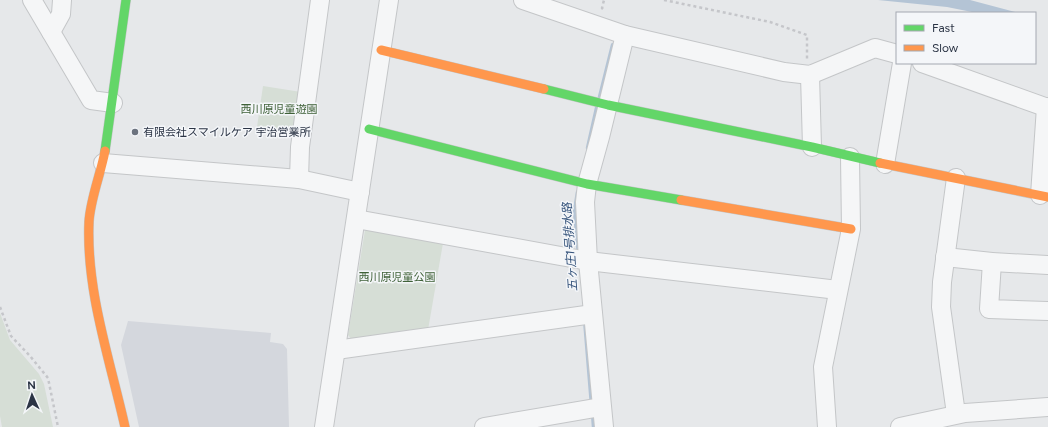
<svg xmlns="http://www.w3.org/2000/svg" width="1048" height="427" viewBox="0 0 1048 427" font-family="Figtree,'Noto Sans JP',sans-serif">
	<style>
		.built { fill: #d4d7dd }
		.green { fill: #d6ded6 }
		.water { fill: #b4c4d5 }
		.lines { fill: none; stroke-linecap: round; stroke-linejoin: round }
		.stream { stroke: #b4c4d5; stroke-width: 4.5 }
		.street-casing { stroke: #c4c6c8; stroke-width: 20 }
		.fast-casing { stroke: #c4c6c8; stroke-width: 10 }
		.slow-casing { stroke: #c4c6c8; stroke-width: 10 }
		.path { stroke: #c5c6ca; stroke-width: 2.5; stroke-dasharray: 3 3; stroke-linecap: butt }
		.street { stroke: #f5f6f7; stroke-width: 18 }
		.fast { stroke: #63d668; stroke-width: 9 }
		.slow { stroke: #ff974d; stroke-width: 9 }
		.poi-dot { fill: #6c737f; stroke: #f4f6f9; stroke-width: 1.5 }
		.labels { text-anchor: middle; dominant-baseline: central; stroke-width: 3; stroke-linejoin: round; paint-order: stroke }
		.park-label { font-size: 11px; fill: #3f6138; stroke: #f4f6f9 }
		.poi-label { font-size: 11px; fill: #2b3445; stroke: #f4f6f9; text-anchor: start }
		.water-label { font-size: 12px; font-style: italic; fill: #34527a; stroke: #f4f6f9 }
	</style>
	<rect width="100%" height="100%" fill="#e6e8ea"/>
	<!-- built -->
	<path class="built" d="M128,321L271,333L270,342L283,344L287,349L289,427H139L121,345Z"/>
	<!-- green -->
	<g class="green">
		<path d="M263,86L301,92L295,132L257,127Z"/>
		<path d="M365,230L443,243L428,330L353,341L348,335Z"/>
		<path d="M0,313L10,340L39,374L44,384L53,427H2L0,416Z"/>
	</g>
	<!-- water -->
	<path class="water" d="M878,0H970L1019,13H977L947,7Z"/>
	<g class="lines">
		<!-- stream -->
		<g class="stream">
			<path d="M600,97L613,45"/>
			<path d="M588,148L597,108"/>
			<path d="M578,192L575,210L579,256"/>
			<path d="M585,319L592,405"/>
			<path d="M593,413L594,427"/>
		</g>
		<!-- street casing -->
		<g class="street-casing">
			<g id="street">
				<path d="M32,0L91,100L113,103"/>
				<path d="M523,0L625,35L784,72L810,75L875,48L897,54"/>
				<path d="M51,32L61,14L62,0"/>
				<path d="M922,63L1048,108"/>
				<path d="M810,75L812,147"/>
				<path d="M103,163L299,179L360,192"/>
				<path d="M885,164L902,63"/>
				<path d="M956,178L942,282L941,307L956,414"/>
				<path d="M299,179L300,147L320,0"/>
				<path d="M1040,195L1046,107"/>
				<path d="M356,219L588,261L838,290"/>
				<path d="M945,257L992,262L1048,265"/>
				<path d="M992,262L989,309L1048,311"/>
				<path d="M336,350L593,314"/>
				<path d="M324,427L389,0"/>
				<path d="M484,427L601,407"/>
				<path d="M604,427L588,261L585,202L587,184L600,137L625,35"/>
				<path d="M827,427L823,367L851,229L850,157"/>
				<path d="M900,427L965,413L1048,407"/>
			</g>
		</g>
		<!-- fast casing -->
		<g class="fast-casing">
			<g id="fast">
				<path d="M544,89L608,105L812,147L880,163"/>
				<path d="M369,129L587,184L681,200"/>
				<path d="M105,151L126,0"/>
			</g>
		</g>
		<!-- slow casing -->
		<g class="slow-casing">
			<g id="slow">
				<path d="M381,50L544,89"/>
				<path d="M105,151C101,173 90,200 89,222C86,291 110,360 125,427"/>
				<path d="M880,163L1048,197"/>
				<path d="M681,200L851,229"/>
			</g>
		</g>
		<!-- path -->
		<g class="path">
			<path d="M664,0L770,22L807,35V59"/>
			<path d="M603,9L602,8L604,0"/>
			<path d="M0,307L11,336L30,356L48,378L58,427"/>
		</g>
		<!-- street -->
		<use href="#street" class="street"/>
		<!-- fast -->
		<use href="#fast" class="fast"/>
		<!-- slow -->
		<use href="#slow" class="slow"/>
	</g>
	<!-- markers -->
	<circle class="poi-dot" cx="135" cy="132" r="4"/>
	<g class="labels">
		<!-- park labels -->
		<g class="park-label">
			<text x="279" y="109">西川原児童遊園</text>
			<text x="397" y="277">西川原児童公園</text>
		</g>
		<!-- poi labels -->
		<g class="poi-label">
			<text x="143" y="132">有限会社スマイルケア 宇治営業所</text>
		</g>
		<!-- water labels -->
		<g class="water-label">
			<text transform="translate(570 247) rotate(-94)">五ヶ庄1号排水路</text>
		</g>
	</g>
	<!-- legend -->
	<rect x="896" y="12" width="140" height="52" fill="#f4f6f9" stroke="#a4a8b1"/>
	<rect x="904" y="25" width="20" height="6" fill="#63d668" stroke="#a4a8b1"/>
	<text x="932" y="32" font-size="12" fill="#2b3445">Fast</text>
	<rect x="904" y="45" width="20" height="6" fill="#ff974d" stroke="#a4a8b1"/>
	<text x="932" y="52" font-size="12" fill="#2b3445">Slow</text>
	<!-- north arrow -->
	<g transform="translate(32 395) rotate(357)" stroke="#f4f6f9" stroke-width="3" paint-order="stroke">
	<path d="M0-3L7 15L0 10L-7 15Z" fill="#2b3445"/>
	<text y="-6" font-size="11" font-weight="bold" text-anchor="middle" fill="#2b3445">N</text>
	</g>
</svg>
